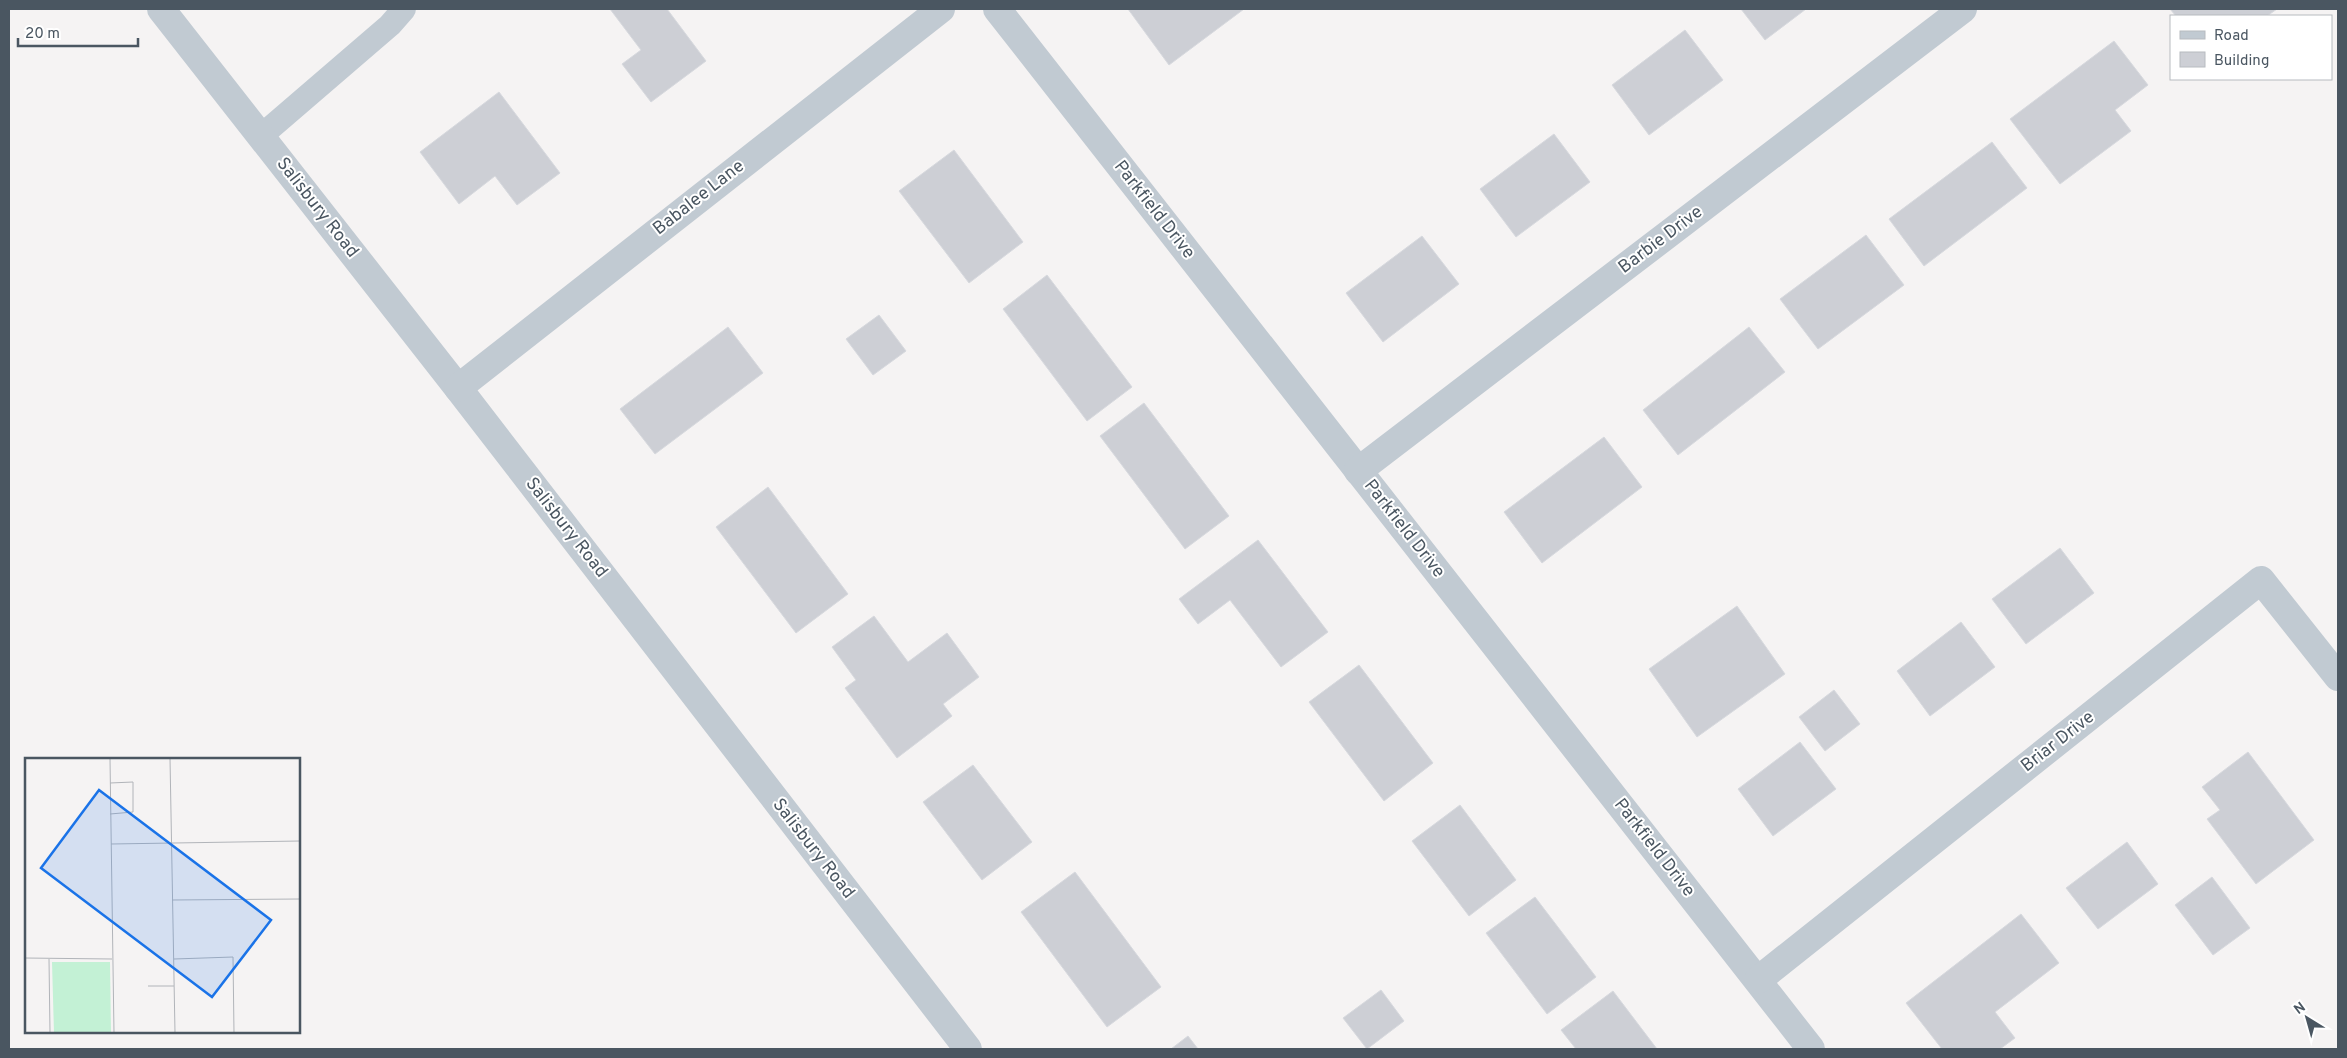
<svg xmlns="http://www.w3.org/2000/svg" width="2347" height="1058" viewBox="0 0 2347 1058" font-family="Overpass,sans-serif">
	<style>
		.building { fill: #cdcfd5; stroke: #d7d9de }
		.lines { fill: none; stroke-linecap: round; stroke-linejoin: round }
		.lane { stroke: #c1cad2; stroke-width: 24 }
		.street { stroke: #c1cad2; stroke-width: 28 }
		.labels { text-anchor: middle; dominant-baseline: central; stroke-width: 4; stroke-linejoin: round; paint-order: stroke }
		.street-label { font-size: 18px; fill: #4a5661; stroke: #fff }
		.inset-road { fill: none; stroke: #b1b4b9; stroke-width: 1 }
		.view { fill: #1a73e8; fill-opacity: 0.15; stroke: #1a73e8; stroke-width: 2.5 }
		.inset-edge { fill: none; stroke: #4a5661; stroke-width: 2.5 }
	</style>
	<rect width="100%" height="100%" fill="#f5f3f3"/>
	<!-- building -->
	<g class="building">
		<path d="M610,9H667L706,61L651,102L622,64L641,50Z"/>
		<path d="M1128,9H1244L1169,65Z"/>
		<path d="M1741,9H1806L1765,40Z"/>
		<path d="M2170,9H2277L2267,16H2176Z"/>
		<path d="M1685,30L1723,80L1649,135L1612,85Z"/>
		<path d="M2114,41L2148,85L2115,110L2131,131L2060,184L2010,119Z"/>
		<path d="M499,92L560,173L517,205L495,176L459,204L420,152Z"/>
		<path d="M1554,134L1590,182L1516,237L1480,189Z"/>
		<path d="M1992,142L2027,188L1924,266L1889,219Z"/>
		<path d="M954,150L1023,242L969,283L899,191Z"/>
		<path d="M1866,235L1904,285L1818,349L1780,299Z"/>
		<path d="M1422,236L1459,284L1383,342L1346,293Z"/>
		<path d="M1047,275L1132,387L1087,421L1003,309Z"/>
		<path d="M879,315L906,351L873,375L846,339Z"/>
		<path d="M728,327L763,373L655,454L620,409Z"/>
		<path d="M1749,327L1785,372L1678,455L1643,410Z"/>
		<path d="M1144,403L1229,516L1185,549L1100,436Z"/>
		<path d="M1604,437L1642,487L1542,563L1504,512Z"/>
		<path d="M768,487L848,594L796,633L716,527Z"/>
		<path d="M1258,540L1328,632L1281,667L1230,600L1198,624L1179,599Z"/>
		<path d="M2060,548L2094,593L2026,644L1992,599Z"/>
		<path d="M1737,606L1785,674L1697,737L1649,669Z"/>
		<path d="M874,616L908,662L947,633L979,677L943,704L952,716L897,758L845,688L856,680L832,647Z"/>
		<path d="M1961,622L1995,667L1930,716L1897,671Z"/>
		<path d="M1359,665L1433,763L1384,801L1309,702Z"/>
		<path d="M1834,690L1860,724L1825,751L1799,717Z"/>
		<path d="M1800,742L1836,789L1773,836L1738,789Z"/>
		<path d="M2248,752L2314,840L2256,884L2207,819L2220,810L2202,787Z"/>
		<path d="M973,765L1032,842L982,880L923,802Z"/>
		<path d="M1460,805L1516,880L1469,916L1412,841Z"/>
		<path d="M2127,842L2158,884L2098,929L2066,888Z"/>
		<path d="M1075,872L1161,987L1107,1027L1021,912Z"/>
		<path d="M2212,877L2250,928L2213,955L2175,905Z"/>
		<path d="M1535,897L1596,977L1547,1014L1486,933Z"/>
		<path d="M2021,914L2059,963L1995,1012L2015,1038L2000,1049H1942L1906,1003Z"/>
		<path d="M1381,990L1404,1021L1367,1049L1343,1018Z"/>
		<path d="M1613,991L1657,1049H1576L1561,1030Z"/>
		<path d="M1188,1036L1198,1049H1171Z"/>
	</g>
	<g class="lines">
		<!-- lane -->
		<path class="lane" d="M261,136L390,25L404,9"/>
		<!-- street -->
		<g class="street">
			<path d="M161,9L458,388L968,1049"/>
			<path d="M997,9L1811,1049"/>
			<path d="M458,388L941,9"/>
			<path d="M1358,471L1963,9"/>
			<path d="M1758,980L2261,580L2338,677"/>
		</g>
	</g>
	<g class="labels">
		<!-- street labels -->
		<g class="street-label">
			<text transform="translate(699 198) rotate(-38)">Babalee Lane</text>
			<text transform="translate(317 208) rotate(52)">Salisbury Road</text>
			<text transform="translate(1154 210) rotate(52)">Parkfield Drive</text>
			<text transform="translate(1661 240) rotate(-37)">Barbie Drive</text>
			<text transform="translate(566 528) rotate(52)">Salisbury Road</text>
			<text transform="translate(1404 529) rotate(52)">Parkfield Drive</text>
			<text transform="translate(2058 742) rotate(-38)">Briar Drive</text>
			<text transform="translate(1654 848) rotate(52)">Parkfield Drive</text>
			<text transform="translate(813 849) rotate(52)">Salisbury Road</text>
		</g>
	</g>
	<!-- overview -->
	<g transform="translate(25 758)">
		<rect width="275" height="275" fill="#f5f3f3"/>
		<path d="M27,204H85L86,275H29Z" fill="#c3f1d5"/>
		<path class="inset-road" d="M85,0L89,275M145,0L150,275M85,25L108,24V54L85,56M86,86L275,83M147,142L275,141M0,200L87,201M24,201L25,275M149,201L208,199L209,275M123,228H149"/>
		<path class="view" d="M74,32L246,162L187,239L16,110Z"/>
		<rect width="275" height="275" class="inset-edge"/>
	</g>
	<!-- border -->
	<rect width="2347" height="1058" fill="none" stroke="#4a5661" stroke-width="20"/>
	<!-- legend -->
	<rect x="2170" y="15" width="162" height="65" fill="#ffffff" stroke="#b7bbc0"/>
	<rect x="2180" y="31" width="25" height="8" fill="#c1cad2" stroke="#b7bbc0"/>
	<text x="2214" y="40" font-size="15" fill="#4a5661">Road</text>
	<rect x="2180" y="52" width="25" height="15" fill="#cdcfd5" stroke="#b7bbc0"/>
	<text x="2214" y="65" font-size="15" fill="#4a5661">Building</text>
	<!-- north arrow -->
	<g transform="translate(2307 1018) rotate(323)" stroke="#ffffff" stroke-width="4" paint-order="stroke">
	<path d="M0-4L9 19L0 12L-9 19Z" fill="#4a5661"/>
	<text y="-8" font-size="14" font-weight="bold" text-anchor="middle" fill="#4a5661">N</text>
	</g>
	<!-- scale -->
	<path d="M18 38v8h120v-8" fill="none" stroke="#4a5661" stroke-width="2.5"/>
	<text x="25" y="38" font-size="15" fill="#4a5661" stroke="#ffffff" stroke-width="4" paint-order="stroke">20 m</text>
</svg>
